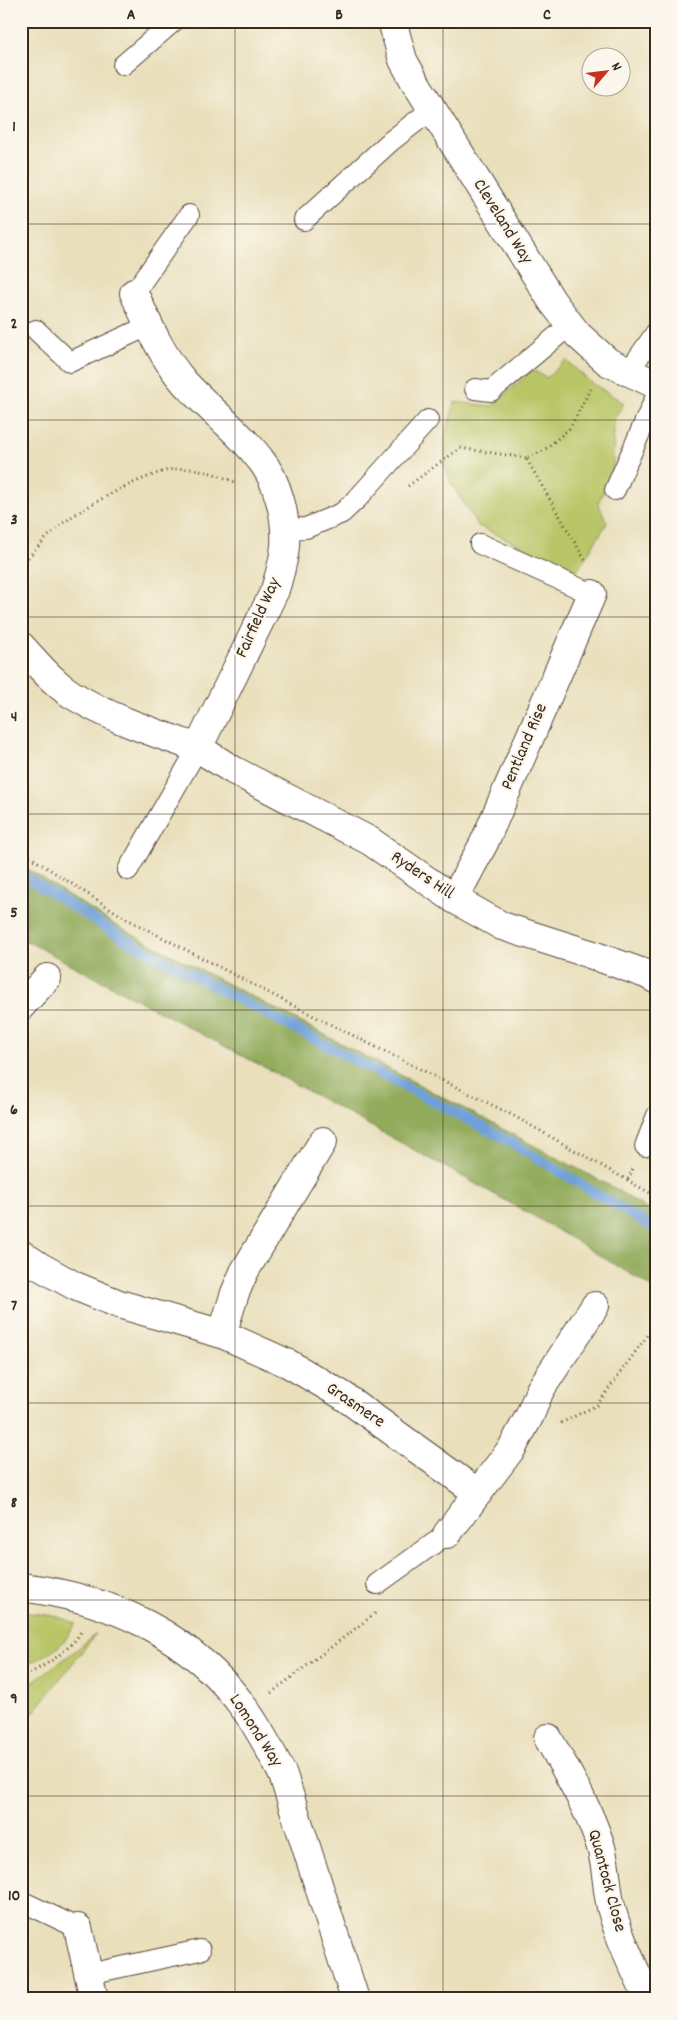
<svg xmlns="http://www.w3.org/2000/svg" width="678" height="2020" viewBox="0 0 678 2020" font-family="Dekko,sans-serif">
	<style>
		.green { fill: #b9c668; stroke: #7a7843 }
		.forest { fill: #92ab5c; stroke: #666a3d }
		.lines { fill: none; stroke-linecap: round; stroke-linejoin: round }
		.stream { stroke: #6fa0d9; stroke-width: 10 }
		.service-casing { stroke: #554536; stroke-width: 22 }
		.minor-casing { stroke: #554536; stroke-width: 30 }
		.path { stroke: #554536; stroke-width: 3; stroke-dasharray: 1 4; stroke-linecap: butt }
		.service { stroke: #fff; stroke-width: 20 }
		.minor { stroke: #fff; stroke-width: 28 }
		.grid { fill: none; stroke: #3b2a1e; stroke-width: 1; stroke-opacity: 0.55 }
		.labels { text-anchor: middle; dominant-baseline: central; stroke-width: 5; stroke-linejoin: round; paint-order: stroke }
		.street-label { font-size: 18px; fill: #3b2a1e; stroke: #fbf7ec }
		.neatline { fill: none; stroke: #3b2a1e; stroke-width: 2 }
		.grid-label { font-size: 16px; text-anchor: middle; font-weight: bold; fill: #3b2a1e }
	</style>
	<rect width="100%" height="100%" fill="#fbf7ec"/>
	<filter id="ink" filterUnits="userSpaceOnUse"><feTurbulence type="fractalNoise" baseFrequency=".02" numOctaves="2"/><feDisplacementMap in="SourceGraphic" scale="10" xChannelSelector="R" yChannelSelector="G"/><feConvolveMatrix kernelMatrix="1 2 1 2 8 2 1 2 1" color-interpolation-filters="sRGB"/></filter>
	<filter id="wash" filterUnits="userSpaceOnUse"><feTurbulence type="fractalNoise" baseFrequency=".0096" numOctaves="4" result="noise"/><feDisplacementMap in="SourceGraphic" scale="20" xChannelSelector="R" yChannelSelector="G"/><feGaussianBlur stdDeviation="1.12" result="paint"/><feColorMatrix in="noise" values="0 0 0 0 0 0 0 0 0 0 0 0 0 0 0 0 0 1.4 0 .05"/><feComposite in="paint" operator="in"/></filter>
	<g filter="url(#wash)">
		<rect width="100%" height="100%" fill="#e9dfbb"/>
		<!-- green -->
		<g class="green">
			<path d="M566,360L590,382L624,403L614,419L613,470L598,503L607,523L577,571L478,526L451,483L445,467V435L455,402L492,406L532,370L547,378Z"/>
			<path d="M21,1612L55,1616L76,1623C59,1653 50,1652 21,1668Z"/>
			<path d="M96,1634L21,1728V1690L67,1657Z"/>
		</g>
		<!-- forest -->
		<path class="forest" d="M21,865L120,928L289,1016L616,1189L657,1216V1290L539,1219L273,1072L21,938Z"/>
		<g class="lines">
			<!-- stream -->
			<path class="stream" d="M21,874L126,940L509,1141L657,1230"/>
		</g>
	</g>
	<g filter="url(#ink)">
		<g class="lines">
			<!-- service casing -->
			<g class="service-casing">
				<g id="service">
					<path d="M123,65L174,21"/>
					<path d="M304,220L391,141L432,109"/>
					<path d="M134,293L189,215"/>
					<path d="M36,330L70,362L148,326"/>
					<path d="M629,371L657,331"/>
					<path d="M475,389L491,391L570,325"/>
					<path d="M615,490L657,394"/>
					<path d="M285,529L306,528L342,513L357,499L428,420"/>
					<path d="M480,544L592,594"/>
					<path d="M128,870L198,748"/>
					<path d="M645,1146L657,1115"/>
					<path d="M377,1584L447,1534"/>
					<path d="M21,1901L78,1928"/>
					<path d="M89,1974L200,1950"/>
				</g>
			</g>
			<!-- minor casing -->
			<g class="minor-casing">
				<g id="minor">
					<path d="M392,21L403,60L414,80L552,301L578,335L608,362L657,385"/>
					<path d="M21,646C37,663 51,681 71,694C109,718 155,733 198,748L275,590C279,576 284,561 285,546C287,518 278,481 260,459C239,431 209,409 185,383C162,357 148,324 134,293"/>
					<path d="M198,748L233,770L370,841L454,899L502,926L587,953L646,974L657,980"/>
					<path d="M454,899L484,843L592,594"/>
					<path d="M21,1006L47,978"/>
					<path d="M21,1254L39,1266L75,1286L119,1304L222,1334L289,1364L342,1395L478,1493"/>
					<path d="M222,1334L235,1293L244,1272L323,1141"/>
					<path d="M447,1534L512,1448L530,1415L540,1390L595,1306"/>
					<path d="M21,1587C111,1598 194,1636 247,1712C261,1732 272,1753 283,1775L355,1999"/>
					<path d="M548,1738C567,1772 588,1807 600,1844C607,1865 606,1887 611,1907C619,1939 635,1969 648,1999"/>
					<path d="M78,1928L94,1999"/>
				</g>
			</g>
			<!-- path -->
			<g class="path">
				<path d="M408,486L460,448L526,458"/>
				<path d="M585,560L526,458L543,451L570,428L591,388"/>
				<path d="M21,565C33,553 43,540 56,529C78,509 145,473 175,469C198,466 217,475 238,483"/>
				<path d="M21,851L125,918L296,1007L514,1116L657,1197"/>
				<path d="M628,1179L633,1169"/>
				<path d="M561,1423L597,1405L657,1322"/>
				<path d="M21,1678C43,1666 67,1654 81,1632"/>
				<path d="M271,1693L377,1612"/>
			</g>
			<!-- service -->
			<use href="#service" class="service"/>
			<!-- minor -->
			<use href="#minor" class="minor"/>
		</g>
	</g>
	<!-- grid -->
	<path class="grid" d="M235,21V1999M443,21V1999M21,224H657M21,420H657M21,617H657M21,814H657M21,1010H657M21,1206H657M21,1403H657M21,1600H657M21,1796H657"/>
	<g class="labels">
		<!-- street labels -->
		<g class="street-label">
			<text transform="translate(502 222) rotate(58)">Cleveland Way</text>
			<text transform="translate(259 618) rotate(-66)">Fairfield Way</text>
			<text transform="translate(525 747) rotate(-67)">Pentland Rise</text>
			<text transform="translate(422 876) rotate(34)">Ryders Hill</text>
			<text transform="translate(355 1406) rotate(34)">Grasmere</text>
			<text transform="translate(255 1731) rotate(57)">Lomond Way</text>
			<text transform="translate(606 1881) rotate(75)">Quantock Close</text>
		</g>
	</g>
	<!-- margin -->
	<rect width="678" height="2020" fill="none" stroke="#fbf7ec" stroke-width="55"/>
	<!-- north arrow -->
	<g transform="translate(606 72) rotate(62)"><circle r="24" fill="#fbf7ec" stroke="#aea59a"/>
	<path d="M0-4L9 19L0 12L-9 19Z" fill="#c8321e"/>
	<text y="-8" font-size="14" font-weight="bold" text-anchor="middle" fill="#3b2a1e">N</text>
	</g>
	<rect x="28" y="28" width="622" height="1964" class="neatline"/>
	<g class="grid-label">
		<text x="131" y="19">A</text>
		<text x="339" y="19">B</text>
		<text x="547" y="19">C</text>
		<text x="14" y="131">1</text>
		<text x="14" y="328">2</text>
		<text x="14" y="524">3</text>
		<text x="14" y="721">4</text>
		<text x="14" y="917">5</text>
		<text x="14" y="1114">6</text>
		<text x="14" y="1310">7</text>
		<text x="14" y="1507">8</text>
		<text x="14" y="1703">9</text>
		<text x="14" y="1900">10</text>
	</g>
</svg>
